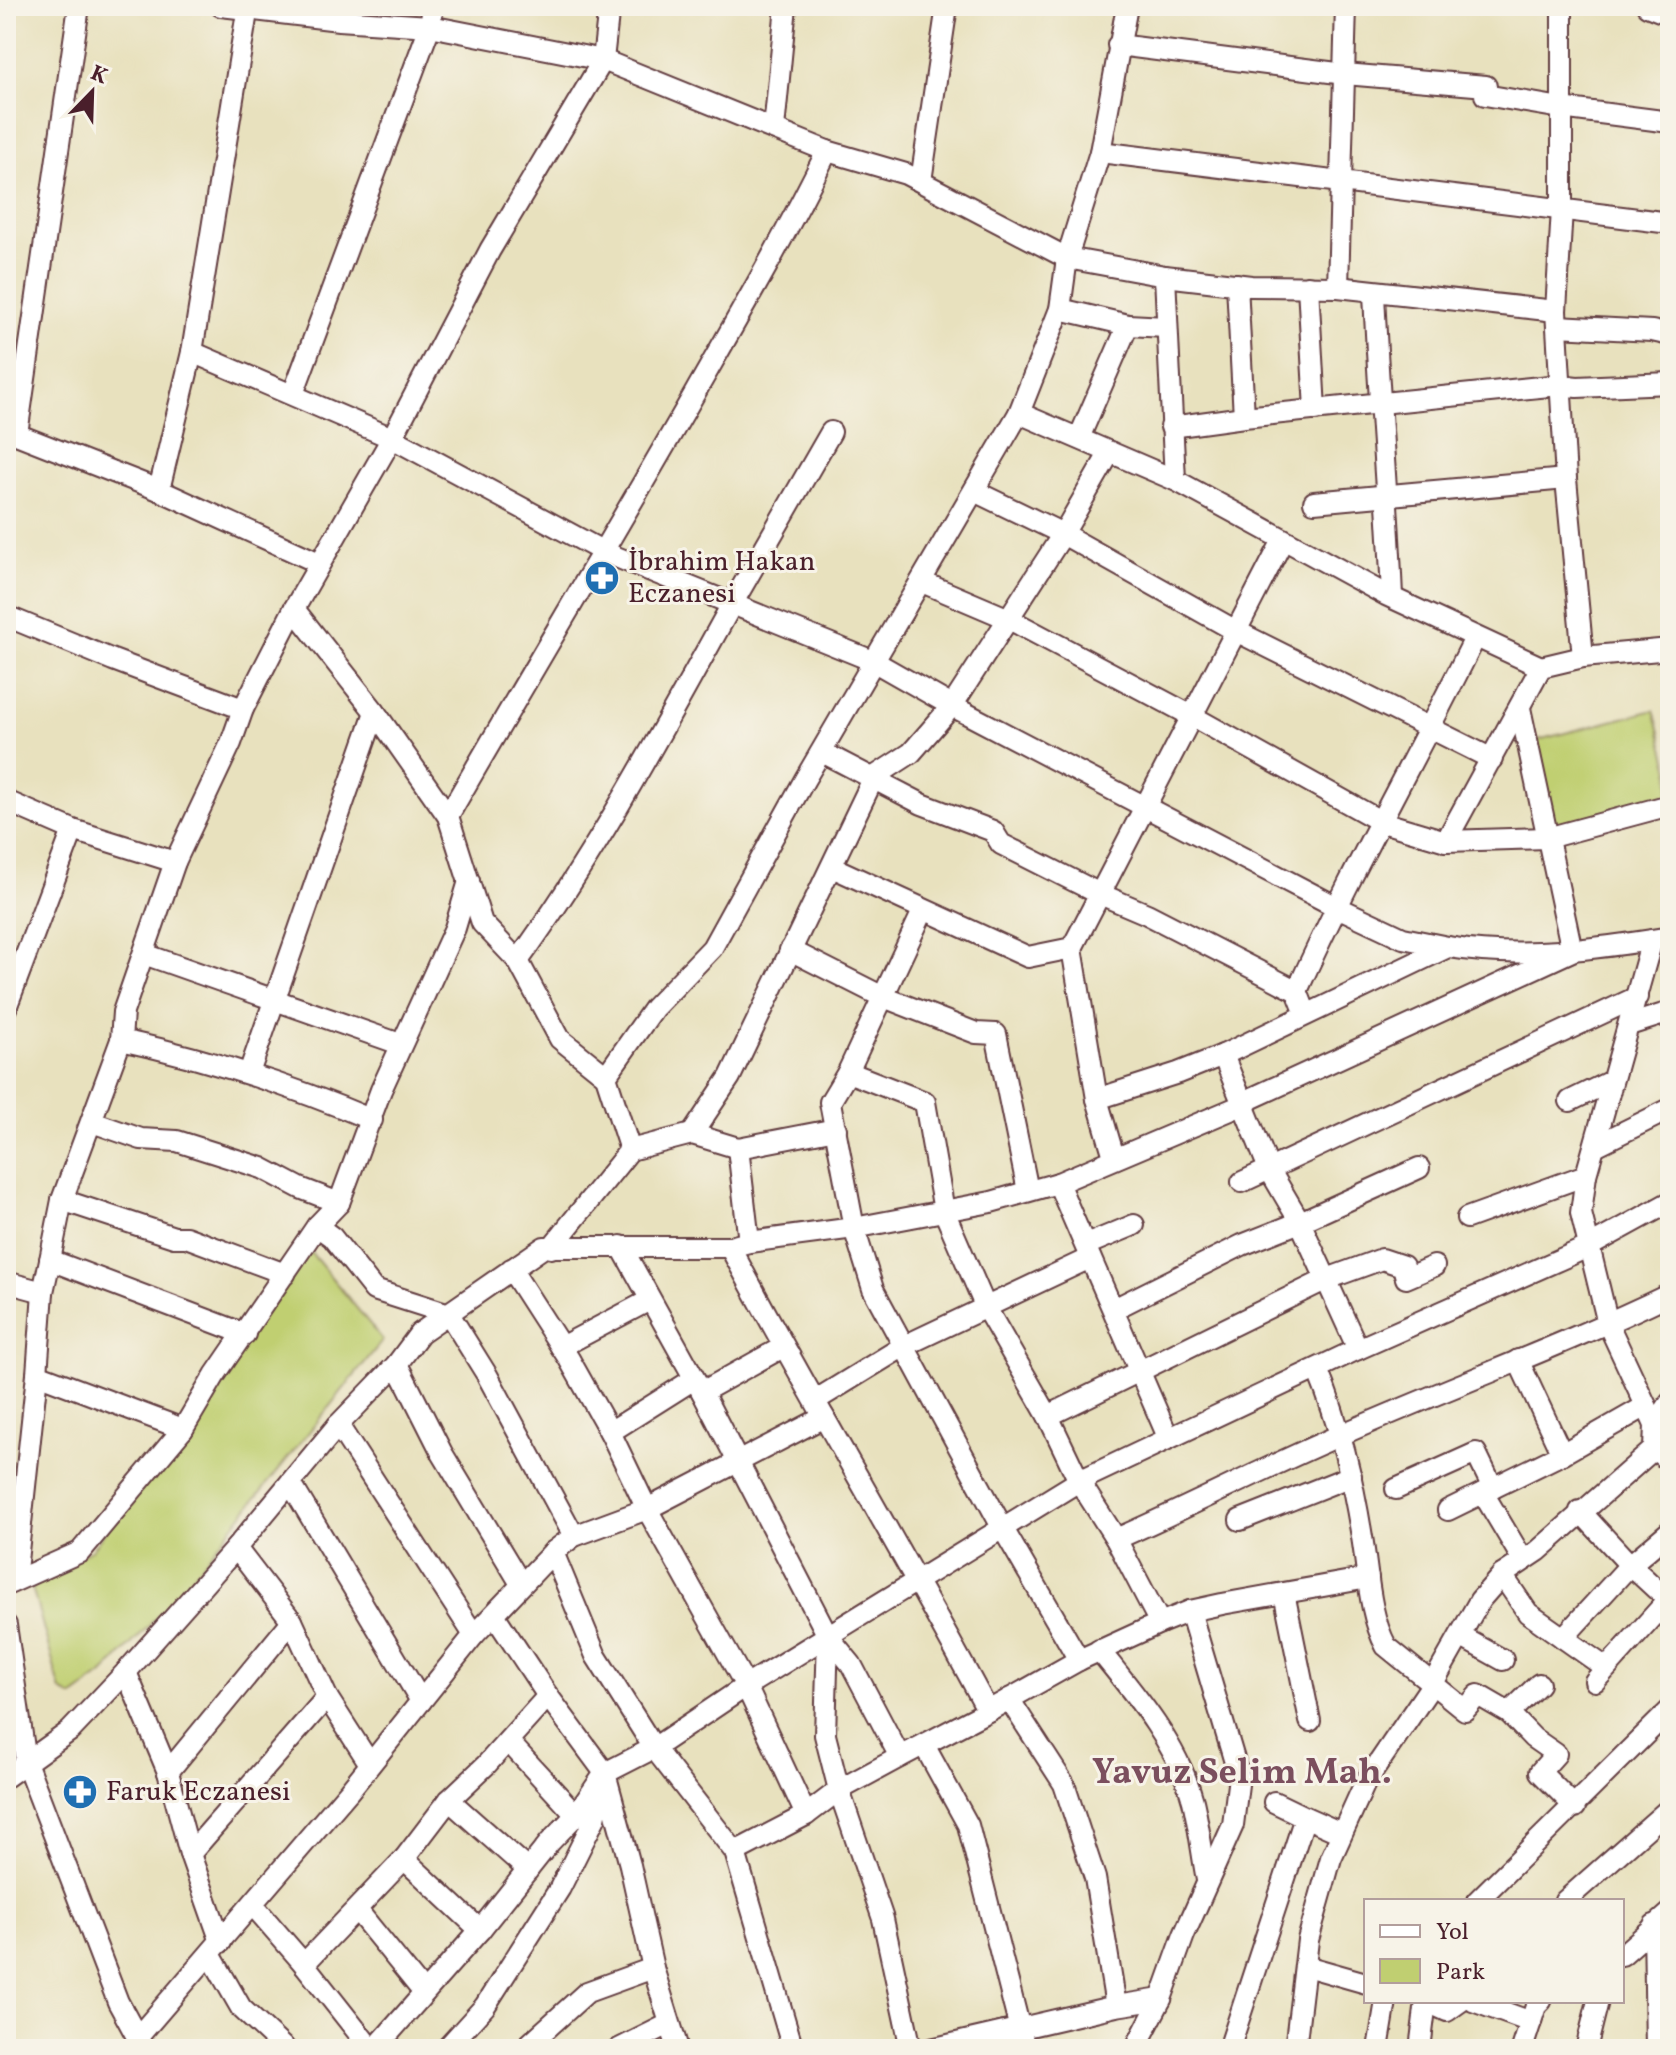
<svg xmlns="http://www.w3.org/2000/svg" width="1676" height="2055" viewBox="0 0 1676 2055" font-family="Vollkorn,serif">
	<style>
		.green { fill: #c0cf71; stroke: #85774e; stroke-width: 2 }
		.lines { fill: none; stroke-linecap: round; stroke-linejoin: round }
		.minor-casing { stroke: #623c41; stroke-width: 24 }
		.minor { stroke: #fff; stroke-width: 20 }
		.labels { text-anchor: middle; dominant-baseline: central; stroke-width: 6; stroke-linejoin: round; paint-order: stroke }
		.poi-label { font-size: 28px; fill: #4a1f2b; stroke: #f7f3e8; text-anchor: start }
		.district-label { font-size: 36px; font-weight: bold; fill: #7b4f5e; stroke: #f7f3e8 }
	</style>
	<rect width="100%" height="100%" fill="#f7f3e8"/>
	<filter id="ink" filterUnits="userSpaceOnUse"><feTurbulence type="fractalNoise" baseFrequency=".0125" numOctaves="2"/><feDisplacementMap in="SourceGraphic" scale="16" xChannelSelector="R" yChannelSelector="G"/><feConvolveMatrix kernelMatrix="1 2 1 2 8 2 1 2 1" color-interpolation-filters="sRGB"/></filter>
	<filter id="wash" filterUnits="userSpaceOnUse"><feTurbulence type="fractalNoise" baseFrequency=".006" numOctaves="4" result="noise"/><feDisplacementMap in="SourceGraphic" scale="32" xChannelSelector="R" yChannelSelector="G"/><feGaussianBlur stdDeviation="1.8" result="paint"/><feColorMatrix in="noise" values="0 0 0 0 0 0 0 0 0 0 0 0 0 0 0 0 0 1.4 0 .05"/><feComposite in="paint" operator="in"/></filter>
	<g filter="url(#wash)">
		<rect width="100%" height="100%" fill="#e8e1be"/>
		<!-- green -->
		<g class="green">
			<path d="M1654,710L1670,770V794L1554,832L1534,741Z"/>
			<path d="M308,1249L383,1340L177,1596L102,1675L72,1697L61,1691L31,1584L92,1549Z"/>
		</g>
	</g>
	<g filter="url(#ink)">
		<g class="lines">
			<!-- minor casing -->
			<g class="minor-casing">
				<g id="minor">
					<path d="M221,6L339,20L430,26L603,60L827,151L906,174L1067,258L1165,276L1251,286L1338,287L1556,311"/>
					<path d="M1562,6V209L1556,311L1566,479L1583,657"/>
					<path d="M1647,6L1670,15"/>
					<path d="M1118,45L1345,74L1486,86L1485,95L1561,108L1670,122"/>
					<path d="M774,129L786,6"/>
					<path d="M1100,152L1670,223"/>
					<path d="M921,181L947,6"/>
					<path d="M1165,276L1175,480"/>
					<path d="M1237,284L1244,417"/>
					<path d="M1308,286L1315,410"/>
					<path d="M1338,287L1346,6"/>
					<path d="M1374,292C1378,394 1388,495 1392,597"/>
					<path d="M1060,309L1128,325L1166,327"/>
					<path d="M1557,326L1652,331L1670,335"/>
					<path d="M192,352L392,438L604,552L873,661L952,706L1335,906L1403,938L1448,947"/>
					<path d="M293,394L430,26L433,6"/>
					<path d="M1019,413L1175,480L1386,595L1541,667"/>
					<path d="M1171,427L1244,417L1560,385L1577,387L1670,383"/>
					<path d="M6,430L159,490L319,563"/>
					<path d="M17,434L79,6"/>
					<path d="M1079,438L1128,325"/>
					<path d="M159,490L192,352L248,6"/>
					<path d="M974,491L1063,534L1236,631L1492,759"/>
					<path d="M1314,502L1566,479"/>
					<path d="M922,582L1009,619L1192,716L1382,822L1446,841L1547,838L1670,805"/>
					<path d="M294,609L375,712L448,816L482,923L518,961L560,1039L606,1076L630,1150L551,1248"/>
					<path d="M6,616L113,660L243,709"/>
					<path d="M822,752L922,804L993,831L1001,844L1100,894L1147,914L1297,991L1306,1014"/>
					<path d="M6,801L73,830L175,862"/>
					<path d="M448,816C530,674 615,533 696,391C741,312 787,233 827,151"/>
					<path d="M1446,841L1541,667L1583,657L1670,649"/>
					<path d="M832,867L1028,957L1072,948L1283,540"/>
					<path d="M923,911L848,1072L830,1102L854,1228L873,1289L1002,1527L1079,1660"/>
					<path d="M1652,940L1586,1175L1581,1213L1608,1324L1655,1425"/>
					<path d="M1072,948L1097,1099"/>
					<path d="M790,950L881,996L976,1033L996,1034L1028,1191"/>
					<path d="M144,954L400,1044"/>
					<path d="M518,961C599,849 664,727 731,606C764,548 798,490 831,432"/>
					<path d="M1297,991C1351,871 1417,756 1475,638"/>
					<path d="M6,1008L73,830"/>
					<path d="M1629,1025L1670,1012"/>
					<path d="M121,1040C208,1059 290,1085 372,1120"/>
					<path d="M1223,1055L1269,1169L1300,1222L1358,1349"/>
					<path d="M848,1072L925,1102L944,1211L986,1308L1048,1416L1079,1481L1116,1539L1160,1623"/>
					<path d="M249,1073L375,712"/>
					<path d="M606,1076L654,1008L712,948L805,779L1019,413L1060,309L1067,258L1100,152L1127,6"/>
					<path d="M1570,1101L1611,1081"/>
					<path d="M92,1122L141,1139L177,1141L262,1168L300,1188L339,1203"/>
					<path d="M692,1134L730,1077L874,777L911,753L952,706L1063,534L1110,452"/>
					<path d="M1595,1146L1670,1109"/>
					<path d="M738,1148L749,1242"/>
					<path d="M630,1150L692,1134L738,1148L836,1129"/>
					<path d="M1114,1157L1097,1099L1178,1073L1223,1055L1448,947C1522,959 1597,949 1670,937"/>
					<path d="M1242,1182L1637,997"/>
					<path d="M1058,1183L1168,1437"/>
					<path d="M62,1200L174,1237H186L285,1274"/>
					<path d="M1467,1218L1586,1175"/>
					<path d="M317,1226L332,1237L374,1290L449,1314L487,1375L574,1536"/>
					<path d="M1086,1245L1134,1225"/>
					<path d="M621,1246L702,1392L828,1636L851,1664L900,1757"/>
					<path d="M730,1247C813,1403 905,1555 988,1711"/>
					<path d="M50,1260L245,1334"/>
					<path d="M511,1269L569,1359L610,1432L647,1509L746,1686L806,1815"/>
					<path d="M6,1282L43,1292"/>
					<path d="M1114,1309L1242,1245L1300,1222L1419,1168"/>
					<path d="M561,1347L650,1300"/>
					<path d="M1518,1360L1562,1454"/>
					<path d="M397,1364L442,1453L521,1584"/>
					<path d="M1317,1369C1340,1425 1352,1476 1362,1537C1368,1572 1369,1614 1386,1646L1465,1710L1478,1695L1509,1713L1533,1738L1556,1754L1540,1772L1575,1807"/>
					<path d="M37,1374L183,1429"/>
					<path d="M702,1392L783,1347"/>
					<path d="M816,1400L904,1346L1090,1258"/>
					<path d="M1048,1416L1327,1279L1382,1259L1403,1266L1406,1278L1434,1266"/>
					<path d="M338,1425L474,1635"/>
					<path d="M610,1432L694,1379"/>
					<path d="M1654,1449L1670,1462"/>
					<path d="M291,1484L421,1701"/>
					<path d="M1396,1489L1476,1453L1493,1488"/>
					<path d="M1483,1493L1523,1560"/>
					<path d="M1448,1510L1562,1454L1646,1406"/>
					<path d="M1580,1511L1630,1565L1670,1602"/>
					<path d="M1240,1520L1351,1476"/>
					<path d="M1116,1539C1187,1508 1256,1472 1327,1441C1441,1390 1558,1348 1670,1294"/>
					<path d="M236,1548L292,1621L327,1697L370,1764"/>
					<path d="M553,1552L596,1656L654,1748L735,1852L793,2049"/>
					<path d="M1502,1575L1528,1613L1606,1668"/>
					<path d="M15,1580L37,1374L43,1292L50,1260L62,1200L121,1040L123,1012L175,862L231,743L243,709L294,609L392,438L490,250L603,60L609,6"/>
					<path d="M6,1585L80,1552L183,1429L215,1375L317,1226L339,1203L381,1090L455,928L469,881"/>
					<path d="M1284,1593L1310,1721"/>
					<path d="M495,1616L548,1696L605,1773L630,1865L653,1968L678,2049"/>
					<path d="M6,1625L26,1762L118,2002L143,2048"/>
					<path d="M828,1636L825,1735L839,1790L883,1919L911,2049"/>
					<path d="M1460,1636L1503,1660"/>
					<path d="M1563,1638L1630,1565L1670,1531"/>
					<path d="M1099,1650C1135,1694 1178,1745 1193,1801C1199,1826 1202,1854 1207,1880"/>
					<path d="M126,1672L168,1772L190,1854L221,1942"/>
					<path d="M1595,1681L1668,1600"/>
					<path d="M1009,1699L1064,1784L1095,1878L1116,2006"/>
					<path d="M1509,1713L1539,1684"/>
					<path d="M508,1741L576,1815"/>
					<path d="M924,1745L968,1825L1025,2049"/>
					<path d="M168,1772L292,1621"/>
					<path d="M6,1777L70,1731L126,1672L236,1548L338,1425L397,1364L420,1333L544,1247H730L749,1242L854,1228L991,1202L1058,1183L1247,1103L1250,1099L1572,951L1520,708"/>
					<path d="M449,1800L528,1870"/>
					<path d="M1274,1802L1305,1817"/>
					<path d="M735,1852L806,1815L839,1790L900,1757L988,1711L1079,1660L1160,1623L1190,1611L1222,1604L1368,1578"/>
					<path d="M190,1854L327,1697"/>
					<path d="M404,1859L480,1930"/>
					<path d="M1477,1901L1670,1710"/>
					<path d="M1565,1901L1670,1808"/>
					<path d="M253,1905L304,1964L371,2049"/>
					<path d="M357,1910L424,1993"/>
					<path d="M1654,1925L1656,2049"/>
					<path d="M210,1954L241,2008L285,2049"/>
					<path d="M1622,1955L1670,1913"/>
					<path d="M304,1964L404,1859L449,1800L486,1765L548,1696"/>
					<path d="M1306,1966L1366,1983"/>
					<path d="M1425,2001L1447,2011L1461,2001"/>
					<path d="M1473,2001L1531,2022"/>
					<path d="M137,2038L349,1791L474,1635L553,1552L574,1536L647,1509L824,1417"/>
					<path d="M375,2049L480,1930L550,1842L576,1815L605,1773L654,1748L746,1686L1079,1481L1358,1349L1588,1247L1670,1202"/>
					<path d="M446,2049L485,2006L560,1888L595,1818L603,1783"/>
					<path d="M524,2049L587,1992L653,1968"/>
					<path d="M619,2049L669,2024"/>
					<path d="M931,2049L1116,2006L1161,1999"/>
					<path d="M1135,2049L1161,1999L1184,1935L1233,1825L1239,1776L1190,1611"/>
					<path d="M1229,2049L1305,1817L1341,1833"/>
					<path d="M1295,2049L1308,1940L1331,1858L1365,1783L1433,1683L1480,1600L1502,1575L1538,1551L1654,1449L1655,1425L1670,1403"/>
					<path d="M1378,2049L1386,2001"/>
					<path d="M1420,2049L1426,2001"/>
					<path d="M1522,2049L1536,2006L1541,2001"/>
					<path d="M1586,2049L1598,2001"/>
				</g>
			</g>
			<!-- minor -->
			<use href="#minor" class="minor"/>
		</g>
	</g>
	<!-- icons -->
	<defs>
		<g id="pharmacy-disc" transform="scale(1.8)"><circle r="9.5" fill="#1f6fb2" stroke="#f7f3e8"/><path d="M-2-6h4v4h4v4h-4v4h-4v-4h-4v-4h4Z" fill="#fff"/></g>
	</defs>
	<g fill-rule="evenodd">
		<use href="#pharmacy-disc" x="602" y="578"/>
		<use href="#pharmacy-disc" x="80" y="1792"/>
	</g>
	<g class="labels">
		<!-- poi labels -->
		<g class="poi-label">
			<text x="628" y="562">İbrahim Hakan<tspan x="628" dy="32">Eczanesi</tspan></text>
			<text x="106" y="1792">Faruk Eczanesi</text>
		</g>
		<!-- district labels -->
		<g class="district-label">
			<text x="1242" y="1774">Yavuz Selim Mah.</text>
		</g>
	</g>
	<!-- margin -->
	<rect width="1676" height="2055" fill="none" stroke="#f7f3e8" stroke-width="32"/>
	<!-- legend -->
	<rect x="1364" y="1899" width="260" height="104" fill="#f7f3e8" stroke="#b29e9c" stroke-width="2"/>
	<rect x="1380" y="1925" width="40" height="12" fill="#ffffff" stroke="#b29e9c" stroke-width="2"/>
	<text x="1436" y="1939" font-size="24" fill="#4a1f2b">Yol</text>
	<rect x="1380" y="1959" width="40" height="24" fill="#c0cf71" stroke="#b29e9c" stroke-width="2"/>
	<text x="1436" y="1979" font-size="24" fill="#4a1f2b">Park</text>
	<!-- north arrow -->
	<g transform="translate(92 92) rotate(23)" stroke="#f7f3e8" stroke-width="6" paint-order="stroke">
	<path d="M0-6L14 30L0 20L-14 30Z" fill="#4a1f2b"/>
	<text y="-12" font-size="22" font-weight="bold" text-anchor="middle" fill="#4a1f2b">K</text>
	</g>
</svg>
